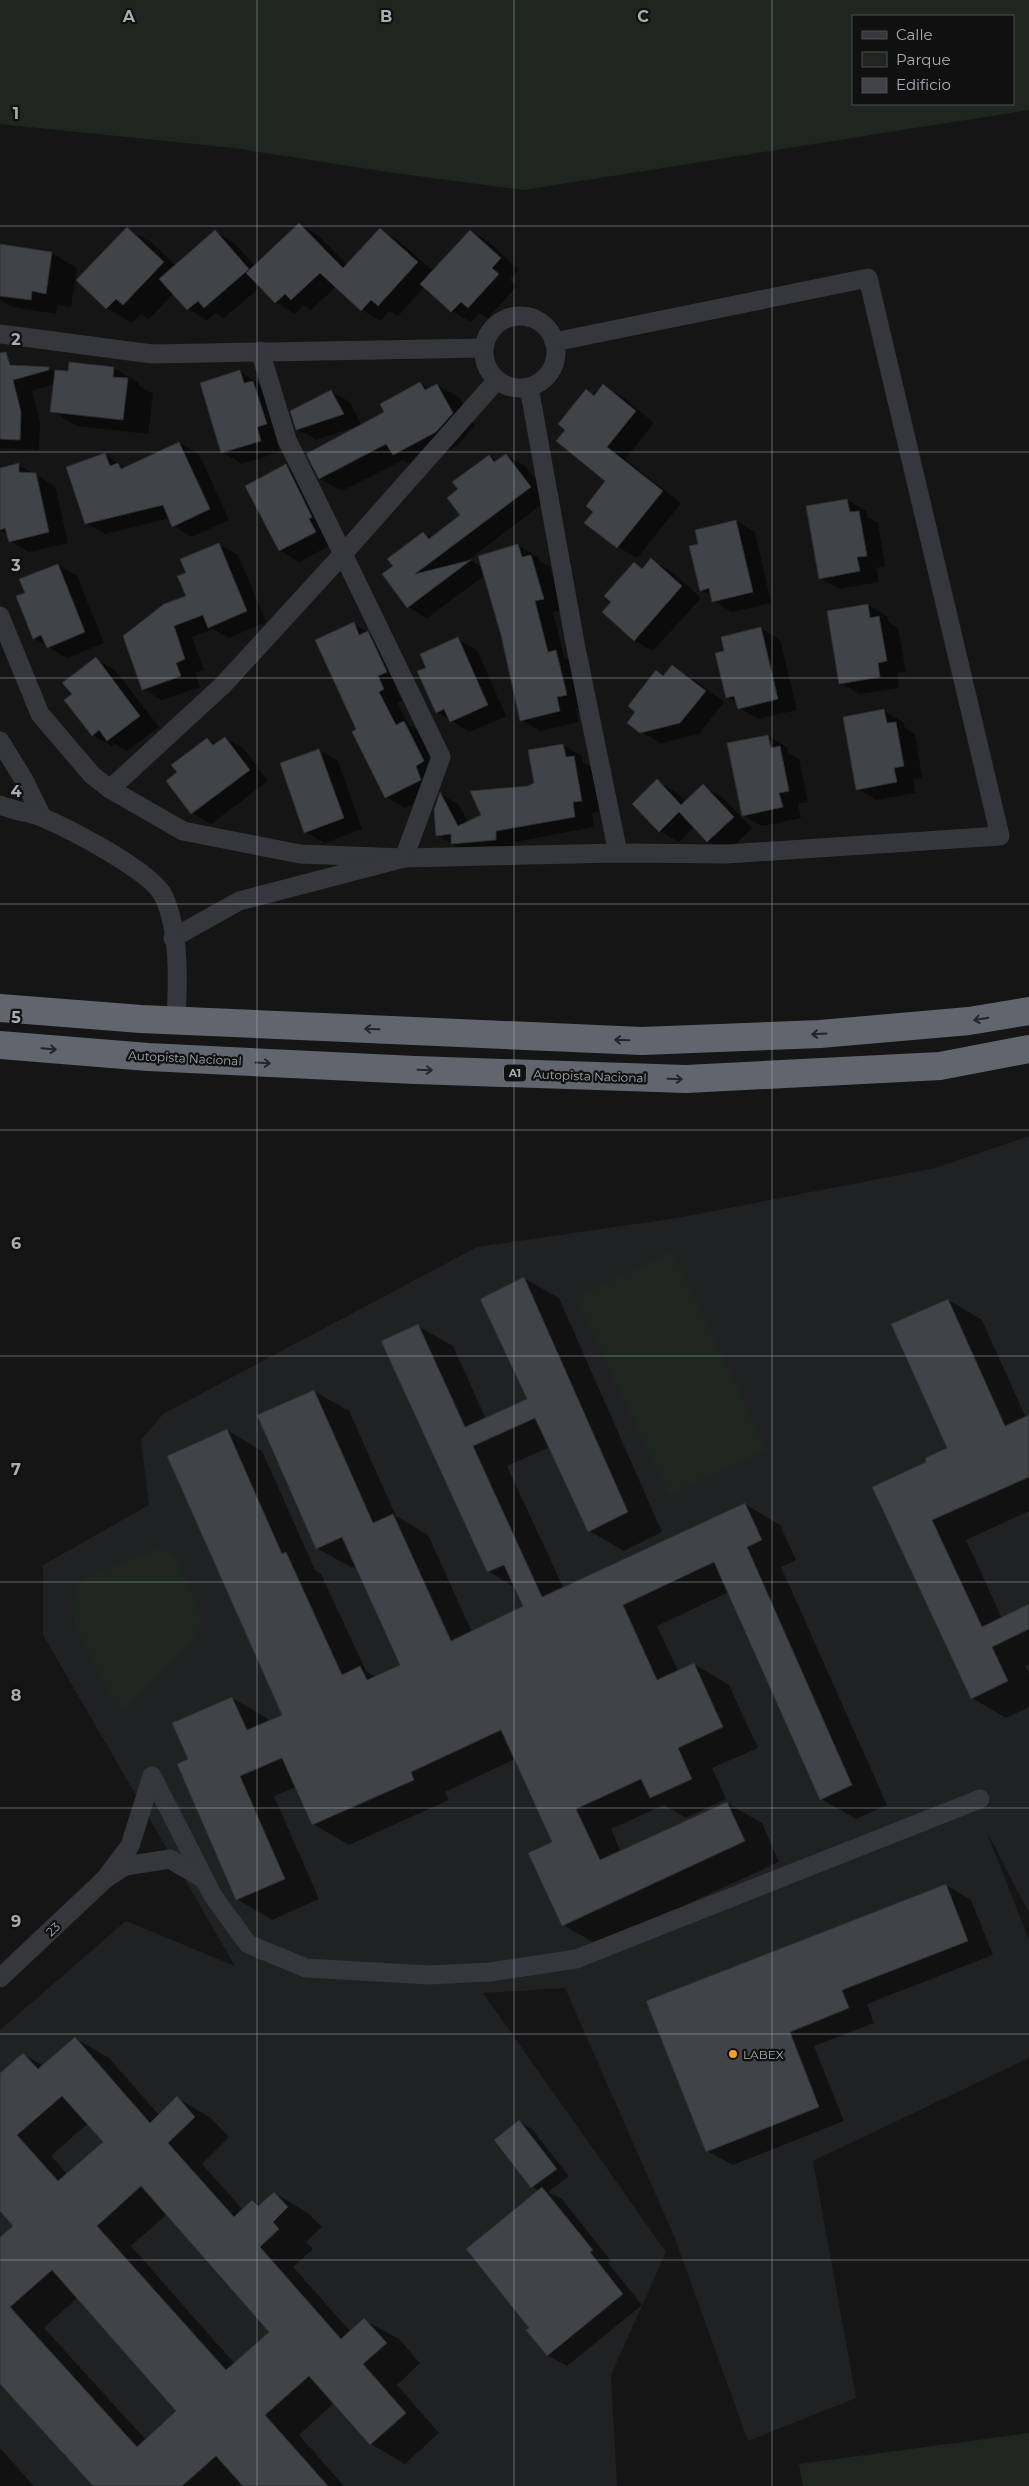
<svg xmlns="http://www.w3.org/2000/svg" width="1029" height="2486" viewBox="0 0 1029 2486" font-family="Montserrat,sans-serif">
	<style>
		.built { fill: #202123 }
		.green { fill: #1e261f; fill-rule: evenodd }
		.shadow { fill: #0007; fill-rule: evenodd }
		.building { fill: #404347; stroke: #2e2f33; fill-rule: evenodd }
		.lines { fill: none; stroke-linecap: round; stroke-linejoin: round }
		.street { stroke: #35373c; stroke-width: 19 }
		.highway { stroke: #61656d; stroke-width: 28 }
		.oneway { stroke: #242528 }
		.grid { fill: none; stroke: #a6adb7; stroke-width: 1; stroke-opacity: 0.55 }
		.poi-dot { fill: #f79e2c; stroke: #101011; stroke-width: 2 }
		.labels { text-anchor: middle; dominant-baseline: central; stroke-width: 4.5; stroke-linejoin: round; paint-order: stroke }
		.shield { fill: #101011; stroke: #797e85; stroke-width: 1 }
		.shield-label { font-size: 11px; font-weight: bold; fill: #a6adb7 }
		.street-label { font-size: 12px; fill: #a6adb7; stroke: #101011 }
		.poi-label { font-size: 12px; fill: #a6adb7; stroke: #101011; text-anchor: start }
		.grid-label { font-size: 16px; text-anchor: middle; font-weight: bold; fill: #a6adb7; stroke: #101011; stroke-width: 4.5; stroke-linejoin: round; paint-order: stroke }
	</style>
	<rect width="100%" height="100%" fill="#151516"/>
	<!-- built -->
	<path class="built" d="M1029,1136V1913L986,1830L1029,1940V2058L813,2161L856,2398L748,2441L674,2236L565,1988L483,1993L666,2252L611,2375L617,2486H0V2030L126,1921L235,1966L43,1635V1565L149,1505L141,1440L163,1414L477,1247L677,1218L935,1168Z"/>
	<!-- green -->
	<g class="green">
		<path d="M0,0H1029V110L524,190L394,173L234,148L0,124ZM853,16H1013V104H853Z"/>
		<path d="M673,1251L767,1449L669,1496L575,1298Z"/>
		<path d="M158,1549L170,1552L178,1562L199,1607L201,1624L195,1637L126,1709L118,1707L111,1699L74,1622L72,1606L77,1588L85,1577Z"/>
		<path d="M1029,2433V2486H803L799,2464Z"/>
	</g>
	<!-- shadow -->
	<g class="shadow">
		<path d="M299,224L318,235L347,265L380,230L399,241L433,271L470,231L489,242L519,270L510,280L517,286L488,318L479,313L471,322L452,311L425,286L398,316L389,311L381,321L362,310L337,286L311,310L303,305L295,314L275,302L260,287L224,318L216,313L207,320L188,309L174,293L149,319L141,314L132,323L107,308L77,280L127,229L152,243L176,266L215,232L234,243L255,266Z"/>
		<path d="M0,245L51,253L77,268L71,307L57,305L56,314L12,307L0,300Z"/>
		<path d="M70,363L114,368L139,383V386L153,394L148,434L77,426L52,411L54,384L32,391L40,423L39,450L0,448V366L48,368L56,372H69Z"/>
		<path d="M240,371L272,393L285,435L276,438L280,452L242,464L222,452Z"/>
		<path d="M420,383L430,389L437,385L460,398L475,426L458,445L416,467L403,460L342,491L320,479L356,427L316,440L297,429L331,391L350,402L362,426L386,412Z"/>
		<path d="M603,386L623,397L654,423L625,459L681,503L637,558L618,547L586,522L595,511L606,481L566,430L587,391L595,396Z"/>
		<path d="M179,443L199,454L229,520L192,537L173,526L170,518L105,534L86,523L105,454L125,468Z"/>
		<path d="M506,455L525,466L550,498L464,563L471,561L483,568L518,545L538,557L539,561L550,567L563,610L553,612L564,657L575,663L585,706L576,708L579,722L540,731L521,720L502,634L485,575L427,618L408,607L394,567L423,533L432,538L462,515L460,489L489,456L498,461Z"/>
		<path d="M19,465L55,486L68,543L29,552L10,541L9,536L0,531V469Z"/>
		<path d="M286,466L305,477L334,543L299,562L280,550Z"/>
		<path d="M847,500L866,511L867,517L878,523L885,566L876,568L879,582L839,589L820,578Z"/>
		<path d="M736,521L755,532L771,603L732,612L713,601L712,596L701,590L700,545Z"/>
		<path d="M219,544L238,555L266,622L229,638L213,629L192,637L204,670L195,673L200,687L162,700L143,689L187,597L188,573Z"/>
		<path d="M652,560L671,571L701,598L653,651L634,640L613,602L635,564L643,569Z"/>
		<path d="M58,565L77,576L104,643L67,658L34,638L26,594Z"/>
		<path d="M868,605L887,616L888,622L898,628L906,672L897,673L899,688L860,694L840,683Z"/>
		<path d="M353,624L387,643L405,683L396,687L402,700L397,703L409,725L423,733L443,772L434,777L439,791L405,808L386,797L358,730Z"/>
		<path d="M761,628L780,640L797,710L758,719L739,708L738,703L727,697L726,652Z"/>
		<path d="M458,639L477,650L506,716L470,732L437,712L428,668Z"/>
		<path d="M96,659L115,670L159,727L127,751L115,744L112,746L92,735L73,694Z"/>
		<path d="M672,667L692,678L724,702L699,734L661,743L641,732L664,677Z"/>
		<path d="M884,711L903,722L905,728L915,734L922,777L913,779L915,793L876,800L857,789Z"/>
		<path d="M768,736L787,747L788,753L799,759L808,802L798,804L801,818L762,826L743,815Z"/>
		<path d="M225,738L244,749L268,781L211,824L192,813L178,773L207,739L216,744Z"/>
		<path d="M563,745L582,756L583,762L593,768L601,811L592,813L594,827L515,842V851L472,855L437,835L441,794L459,805L468,822L535,784Z"/>
		<path d="M319,750L338,761L362,829L325,843L306,832Z"/>
		<path d="M657,781L676,792L686,802L703,786L722,797L752,828L727,852L708,841L694,827L679,842L660,831Z"/>
		<path d="M524,1278L559,1298L662,1532L624,1551L589,1531L550,1447L507,1466L564,1589L745,1504L780,1525L796,1560L781,1567L887,1805L856,1819L821,1799L729,1592L657,1626L678,1671L694,1664L729,1685L758,1748L712,1768L726,1799L686,1818L664,1805L611,1829L621,1852L727,1803L762,1823L779,1862L598,1945L563,1925L554,1842L515,1759L445,1792L449,1800L349,1845L313,1824L297,1787L274,1796L319,1899L272,1920L237,1899L190,1760L232,1698L267,1718L269,1722L283,1716L227,1430L262,1451L315,1570L321,1574L366,1671L376,1677L401,1665L357,1566L352,1568L317,1548L314,1391L349,1411L396,1516L428,1535L472,1632L525,1607L516,1588L488,1571L418,1326L453,1346L486,1419L528,1400Z"/>
		<path d="M948,1300L982,1320L1026,1418L1029,1416V1511L966,1540L1002,1618L1029,1605V1664L1025,1666L1029,1673V1707L1006,1718L972,1698L874,1488L928,1463L949,1449Z"/>
		<path d="M946,1885L971,1900L993,1955L867,2004L874,2023L814,2046L844,2121L733,2165L707,2151L648,2002Z"/>
		<path d="M75,2038L109,2058L160,2116L177,2098L211,2118L229,2137L202,2164L243,2210L252,2201L261,2206L274,2193L308,2213L322,2227L306,2242L313,2249L293,2267L351,2332L364,2320L399,2339L420,2363L397,2385L439,2433L405,2464L371,2444L334,2403L299,2435L344,2486H245L242,2483L238,2486H94L0,2382V2239L15,2226L0,2210V2075L23,2054L44,2066ZM88,2123L104,2142L67,2174L51,2156ZM167,2214L271,2332L235,2364L131,2246ZM78,2297L178,2411L146,2440L44,2328Z"/>
		<path d="M519,2122L532,2129L569,2176L548,2192L562,2199L611,2261L608,2263L642,2305L567,2366L547,2355L530,2328L539,2191L532,2187L496,2140Z"/>
		<path d="M0,2448L34,2486H0Z"/>
	</g>
	<!-- building -->
	<g class="building">
		<path d="M299,223L343,268L380,228L418,262L378,306L371,300L361,311L320,273L291,300L285,294L275,303L246,273Z"/>
		<path d="M127,227L164,262L123,305L116,299L106,309L76,280Z"/>
		<path d="M215,230L249,269L204,308L198,301L187,310L159,279Z"/>
		<path d="M470,230L501,258L492,268L499,274L468,308L461,302L451,312L420,284Z"/>
		<path d="M0,244L52,252L46,294L32,291L31,300L0,296Z"/>
		<path d="M6,352L10,365L49,367V370L13,380L21,412L20,440L0,439V353Z"/>
		<path d="M69,362L114,367L113,377L128,378L123,420L50,412L55,370L68,371Z"/>
		<path d="M240,370L244,383L253,381L267,424L257,427L261,441L221,453L200,383Z"/>
		<path d="M420,382L425,390L437,384L453,413L436,432L393,455L386,444L319,479L306,454L375,417L384,412L380,404Z"/>
		<path d="M603,384L636,411L607,447L663,491L617,548L584,523L593,512L586,506L605,481L556,441L565,430L558,424L586,389L594,396Z"/>
		<path d="M331,390L344,414L296,430L290,411Z"/>
		<path d="M179,442L210,509L172,527L163,505L85,524L66,467L105,453L110,466L118,463L121,469Z"/>
		<path d="M506,454L531,487L415,574L471,560L407,608L382,574L393,566L387,559L423,532L429,539L460,515L447,498L458,489L452,482L489,455L494,462Z"/>
		<path d="M19,463V472L36,473L49,532L9,542L5,528L0,530V468Z"/>
		<path d="M286,464L312,517L309,519L316,532L279,551L245,486Z"/>
		<path d="M847,499L850,512L859,511L867,556L857,557L860,571L819,579L806,506Z"/>
		<path d="M736,520L753,592L712,602L709,588L700,591L689,546L698,544L695,530Z"/>
		<path d="M219,543L247,611L208,628L203,615L174,626L185,659L176,663L181,676L142,690L123,636L164,604L186,596L177,576L186,573L180,559Z"/>
		<path d="M518,544L522,557L531,555L544,599L535,601L548,652L556,650L567,695L557,697L560,711L520,721L501,635L478,556Z"/>
		<path d="M651,558L682,586L634,641L602,612L611,602L604,596L634,562L642,569Z"/>
		<path d="M58,564L85,632L47,648L41,635L33,639L16,596L25,593L19,579Z"/>
		<path d="M868,604L870,618L879,616L887,661L878,663L880,677L839,684L827,611Z"/>
		<path d="M354,622L359,635L368,631L387,672L378,676L384,689L379,692L396,725L404,721L424,761L416,766L421,780L385,798L352,732L356,729L315,640Z"/>
		<path d="M761,627L778,699L738,709L734,696L726,698L715,653L724,651L721,637Z"/>
		<path d="M458,637L488,705L450,722L444,709L436,713L417,671L426,668L420,654Z"/>
		<path d="M96,657L140,716L107,741L99,730L92,736L64,700L72,694L62,683Z"/>
		<path d="M672,665L706,691L680,723L640,733L627,723L635,712L628,706L656,670L663,676Z"/>
		<path d="M884,709L887,723L896,722L904,766L894,768L897,782L856,790L843,717Z"/>
		<path d="M768,735L771,748L780,746L789,791L779,793L783,807L742,816L727,743Z"/>
		<path d="M225,737L250,770L191,814L166,781L177,772L171,765L207,738L213,745Z"/>
		<path d="M563,744L566,757L574,756L582,801L573,802L575,817L496,831V840L451,844V834L436,836L434,810L440,792L458,826L481,815L470,791L528,786L534,783L528,750Z"/>
		<path d="M319,749L344,818L304,833L280,763Z"/>
		<path d="M657,779L681,805L703,784L734,817L707,842L679,812L659,832L632,804Z"/>
		<path d="M524,1277L628,1512L588,1532L535,1418L473,1446L542,1597L745,1503L762,1540L747,1547L852,1785L820,1800L714,1562L623,1605L657,1680L694,1663L723,1727L678,1748L692,1779L650,1798L641,1779L576,1809L600,1860L727,1802L745,1841L562,1926L528,1853L552,1842L501,1730L411,1772L414,1780L312,1825L282,1758L240,1776L285,1879L236,1900L177,1764L188,1759L172,1723L232,1697L247,1730L282,1715L167,1456L227,1429L282,1554L286,1552L342,1675L360,1666L367,1680L400,1665L342,1537L316,1549L257,1415L314,1390L373,1523L393,1514L451,1641L523,1606L504,1565L487,1572L381,1341L418,1324L465,1427L527,1399L480,1299Z"/>
		<path d="M948,1299L1005,1426L1029,1415V1477L932,1520L982,1627L1029,1604V1629L992,1647L1008,1681L971,1699L872,1487L926,1462L925,1458L947,1448L891,1324Z"/>
		<path d="M946,1884L968,1941L842,1990L849,2008L790,2032L819,2107L706,2152L646,2001Z"/>
		<path d="M75,2037L150,2123L177,2096L195,2117L168,2143L234,2217L252,2200L258,2206L274,2192L288,2207L273,2222L279,2229L260,2247L341,2339L364,2318L387,2343L363,2364L406,2413L370,2445L309,2376L265,2415L328,2486H243L216,2456L182,2486H93L0,2384V2237L13,2226L0,2211V2073L23,2053L38,2069ZM62,2096L103,2142L58,2181L17,2135ZM141,2186L269,2332L226,2370L97,2226ZM52,2270L176,2411L137,2447L10,2307Z"/>
		<path d="M519,2120L557,2169L531,2188L494,2140Z"/>
		<path d="M542,2187L593,2250L590,2252L623,2294L547,2356L526,2330L529,2328L466,2249Z"/>
	</g>
	<g class="lines">
		<!-- street -->
		<g class="street">
			<circle cx="520" cy="352" r="36"/>
			<path d="M0,334L152,354L484,348"/>
			<path d="M260,351L287,440L343,554L497,380"/>
			<path d="M529,387L575,643L618,853"/>
			<path d="M0,616L40,714L92,775L110,789L183,831L300,854L404,858L618,853L727,854L1000,836L868,278L554,342"/>
			<path d="M0,741L24,780L42,817"/>
			<path d="M110,789L223,685L343,554L441,757L404,858L239,901L173,938"/>
			<path d="M0,805C14,811 30,812 44,818C71,830 152,871 164,897C180,933 178,982 176,1021"/>
			<path d="M152,1776L213,1896L248,1944L306,1968L429,1975L490,1972L576,1959L980,1799"/>
			<path d="M152,1776L130,1846L105,1879L125,1866L170,1859L204,1879"/>
			<path d="M0,1978L105,1879"/>
		</g>
		<!-- highway -->
		<g class="highway">
			<path d="M0,1008L141,1019L642,1041L820,1034L969,1021L1029,1011"/>
			<path d="M0,1045L148,1057L415,1070L686,1079L940,1066L1029,1049"/>
		</g>
	</g>
	<!-- one-way arrows -->
	<defs><path id="oneway-shaft" d="M-6 0H5M1.5-3L5.5 0L1.5 3" fill="none" stroke-width="1.6" stroke-linecap="round" stroke-linejoin="round" transform="scale(1.25)"/></defs>
	<g class="oneway">
		<use href="#oneway-shaft" transform="translate(981 1019) rotate(170)"/>
		<use href="#oneway-shaft" transform="translate(372 1029) rotate(-178)"/>
		<use href="#oneway-shaft" transform="translate(819 1034) rotate(177)"/>
		<use href="#oneway-shaft" transform="translate(622 1040) rotate(-178)"/>
		<use href="#oneway-shaft" transform="translate(49 1049) rotate(5)"/>
		<use href="#oneway-shaft" transform="translate(263 1063) rotate(3)"/>
		<use href="#oneway-shaft" transform="translate(425 1070) rotate(2)"/>
		<use href="#oneway-shaft" transform="translate(675 1079) rotate(2)"/>
	</g>
	<!-- grid -->
	<path class="grid" d="M257,0V2486M514,0V2486M772,0V2486M0,226H1029M0,452H1029M0,678H1029M0,904H1029M0,1130H1029M0,1356H1029M0,1582H1029M0,1808H1029M0,2034H1029M0,2260H1029"/>
	<!-- markers -->
	<circle class="poi-dot" cx="733" cy="2054" r="5"/>
	<g class="labels">
		<!-- shield labels -->
		<rect class="shield" x="504" y="1064.5" width="22" height="17" rx="4"/>
		<g class="shield-label">
			<text x="515" y="1073">A1</text>
		</g>
		<!-- street labels -->
		<g class="street-label">
			<text transform="translate(185 1058) rotate(3)">Autopista Nacional</text>
			<text transform="translate(590 1076) rotate(2)">Autopista Nacional</text>
			<text transform="translate(53 1929) rotate(-43)">23</text>
		</g>
		<!-- poi labels -->
		<g class="poi-label">
			<text x="743" y="2054">LABEX</text>
		</g>
	</g>
	<g class="grid-label">
		<text x="129" y="22">A</text>
		<text x="386" y="22">B</text>
		<text x="643" y="22">C</text>
		<text x="16" y="119">1</text>
		<text x="16" y="345">2</text>
		<text x="16" y="571">3</text>
		<text x="16" y="797">4</text>
		<text x="16" y="1023">5</text>
		<text x="16" y="1249">6</text>
		<text x="16" y="1475">7</text>
		<text x="16" y="1701">8</text>
		<text x="16" y="1927">9</text>
	</g>
	<!-- legend -->
	<rect x="852" y="15" width="162" height="90" fill="#101011" stroke="#4c4f53"/>
	<rect x="862" y="31" width="25" height="8" fill="#35373c" stroke="#4c4f53"/>
	<text x="896" y="40" font-size="15" fill="#a6adb7">Calle</text>
	<rect x="862" y="52" width="25" height="15" fill="#1e261f" stroke="#4c4f53"/>
	<text x="896" y="65" font-size="15" fill="#a6adb7">Parque</text>
	<rect x="862" y="78" width="25" height="15" fill="#404347" stroke="#4c4f53"/>
	<text x="896" y="90" font-size="15" fill="#a6adb7">Edificio</text>
</svg>
